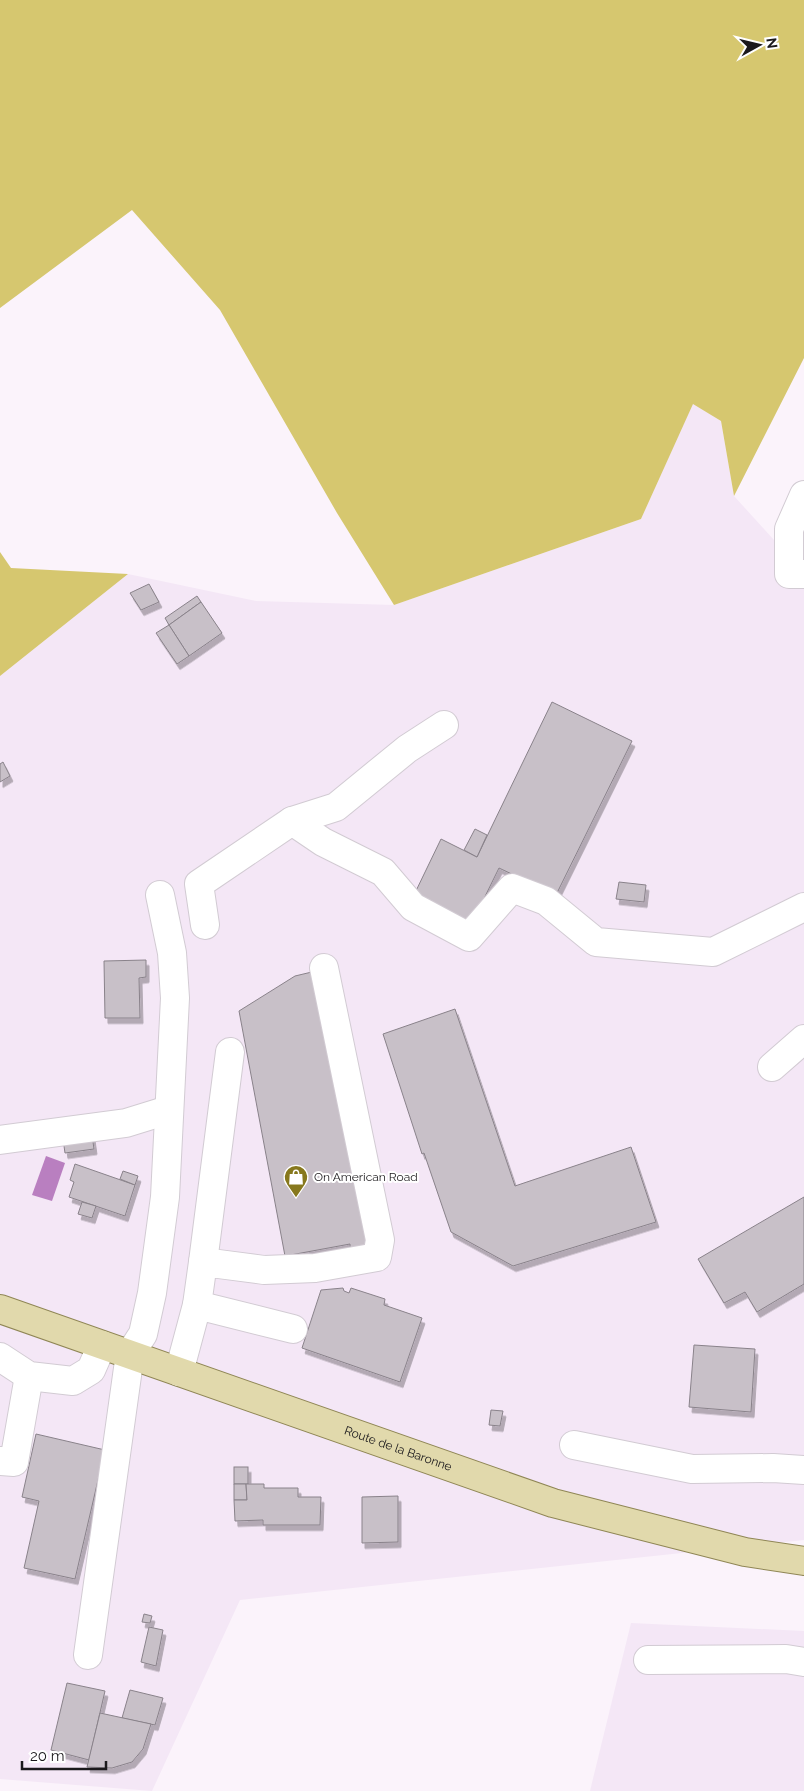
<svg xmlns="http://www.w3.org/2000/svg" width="804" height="1791" viewBox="0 0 804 1791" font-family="Raleway,sans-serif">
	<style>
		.built { fill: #f4e7f6 }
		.green { fill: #d6c76f }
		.water { fill: #b97fc0 }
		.building { fill: #c8c0c8; stroke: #89828a; filter: url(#shadow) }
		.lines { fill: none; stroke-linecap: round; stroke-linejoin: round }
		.minor-casing { stroke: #d2cbd3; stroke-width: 30 }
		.major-casing { stroke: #8f8655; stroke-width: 30 }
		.minor { stroke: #fff; stroke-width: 28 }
		.major { stroke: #e1d9ac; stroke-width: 28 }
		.labels { text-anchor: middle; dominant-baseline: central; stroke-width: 4; stroke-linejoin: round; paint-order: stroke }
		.poi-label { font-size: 12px; fill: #1b191c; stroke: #fff; text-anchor: start }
		.street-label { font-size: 12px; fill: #1b191c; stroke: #fff }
	</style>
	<defs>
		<filter id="shadow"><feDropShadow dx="3" dy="5.5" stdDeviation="0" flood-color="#0004"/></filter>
	</defs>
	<rect width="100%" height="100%" fill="#fbf3fb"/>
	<!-- built -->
	<g class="built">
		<path d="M693,403L721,421L734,496L804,573V1540L240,1600L152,1791L0,1779V676L128,574L256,601L394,605L641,519Z"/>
		<path d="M631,1623L804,1631V1791H590Z"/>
	</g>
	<!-- green -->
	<g class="green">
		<path d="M0,0H804V358L734,496L721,421L693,404L641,519L394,605L337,513L220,310L132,210L0,308Z"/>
		<path d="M0,552L11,568L128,574L0,676Z"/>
	</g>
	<!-- water -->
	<path class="water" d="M46,1156L65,1163L52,1201L32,1195Z"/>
	<!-- building -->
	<g class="building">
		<path d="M149,584L159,602L141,610L130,593Z"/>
		<path d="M197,596L201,602L169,625L165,618Z"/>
		<path d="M201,602L222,633L189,656L169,625Z"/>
		<path d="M169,625L189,656L177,664L156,633Z"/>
		<path d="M552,702L632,741L556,895L499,868L471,925L413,897L441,839L477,857Z"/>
		<path d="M3,762L10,776L0,782V764Z"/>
		<path d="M475,829L487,835L477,857L464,850Z"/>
		<path d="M619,882L646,885L644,902L616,899Z"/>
		<path d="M146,960V977L139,978L140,1018H105L104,961Z"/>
		<path d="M316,971L368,1246L350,1249V1244L285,1256L239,1011L295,976Z"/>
		<path d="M455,1009L515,1186L631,1147L656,1222L513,1266L451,1232L424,1153L422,1154L383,1034Z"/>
		<path d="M92,1135L94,1149L65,1153L63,1139Z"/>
		<path d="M75,1164L135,1185L125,1216L69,1197L74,1182L70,1180Z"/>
		<path d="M123,1171L138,1176L135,1185L120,1179Z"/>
		<path d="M804,1197V1284L757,1312L745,1292L724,1303L698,1259Z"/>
		<path d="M82,1202L96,1206L92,1218L78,1214Z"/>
		<path d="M343,1288L344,1291L349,1293L351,1288L385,1299L384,1305L422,1318L400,1382L302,1348L321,1290Z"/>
		<path d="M694,1345L755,1349L751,1412L689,1407Z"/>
		<path d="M491,1410L503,1411L500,1426L489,1425Z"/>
		<path d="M36,1434L105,1450L75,1579L24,1568L39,1501L22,1497Z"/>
		<rect x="234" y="1467" width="14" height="17"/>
		<path d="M234,1484H246L247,1500H234Z"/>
		<path d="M246,1484H264V1488H298V1497H321L320,1525H263V1520L235,1521L234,1500H247Z"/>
		<path d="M398,1496V1542L362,1543V1497Z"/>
		<path d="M144,1614L152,1616L150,1623L142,1622Z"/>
		<path d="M149,1627L163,1630L156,1666L141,1662Z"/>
		<path d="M67,1683L105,1691L89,1760L51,1750Z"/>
		<path d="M130,1690L163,1698L155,1725L122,1718Z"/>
		<path d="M100,1713L151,1724L143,1749L132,1762L112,1768L87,1767Z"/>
	</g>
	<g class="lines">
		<!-- minor casing -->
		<g class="minor-casing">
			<g id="minor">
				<path d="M804,495L789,529V574H804"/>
				<path d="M292,821L336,807L407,749L444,725"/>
				<path d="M205,925L199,884L292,821L323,842L383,872L413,907L469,937L512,888L546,901L596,942L713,952L804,907"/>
				<path d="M772,1067L804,1039"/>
				<path d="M0,1140L126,1123L168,1110"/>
				<path d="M203,1262L230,1052"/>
				<path d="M197,1305L203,1262L264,1270L315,1268L377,1257L380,1240L324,968"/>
				<path d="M0,1357L29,1376L73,1381L91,1370L102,1345"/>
				<path d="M179,1372L197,1305L293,1329"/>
				<path d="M574,1445L692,1469L773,1468L804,1470"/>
				<path d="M0,1461L14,1462L29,1376"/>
				<path d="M88,1655L130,1354L143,1334L152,1293L165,1197L175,998L172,953L160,895"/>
				<path d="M648,1660L786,1659L804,1662"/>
			</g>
		</g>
		<!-- major casing -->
		<g class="major-casing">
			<g id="major">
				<path id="s1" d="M0,1309L553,1503L745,1552L804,1561"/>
			</g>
		</g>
		<!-- minor -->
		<use href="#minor" class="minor"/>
		<!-- major -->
		<use href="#major" class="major"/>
	</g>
	<!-- icons -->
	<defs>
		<g id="shop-pin" transform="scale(1.25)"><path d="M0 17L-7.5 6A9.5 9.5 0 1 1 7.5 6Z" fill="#87781d" stroke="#fff"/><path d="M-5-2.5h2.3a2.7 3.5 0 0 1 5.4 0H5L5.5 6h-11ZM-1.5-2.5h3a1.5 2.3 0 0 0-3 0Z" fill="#fff"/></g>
	</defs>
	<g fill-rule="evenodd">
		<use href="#shop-pin" x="296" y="1177"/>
	</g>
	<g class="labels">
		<!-- poi labels -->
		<g class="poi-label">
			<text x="314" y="1177">On American Road</text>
		</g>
		<!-- street labels -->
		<g class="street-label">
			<text stroke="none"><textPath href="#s1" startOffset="422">Route de la Baronne</textPath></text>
		</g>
	</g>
	<!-- north arrow -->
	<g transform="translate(759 45) rotate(82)" stroke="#ffffff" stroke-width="4" paint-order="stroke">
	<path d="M0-4L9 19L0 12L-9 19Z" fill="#1b191c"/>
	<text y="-8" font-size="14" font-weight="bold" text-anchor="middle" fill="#1b191c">N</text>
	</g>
	<!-- scale -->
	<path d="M22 1761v8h84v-8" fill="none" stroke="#1b191c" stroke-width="2.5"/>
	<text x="30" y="1761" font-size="15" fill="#1b191c" stroke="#ffffff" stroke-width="4" paint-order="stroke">20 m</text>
</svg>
